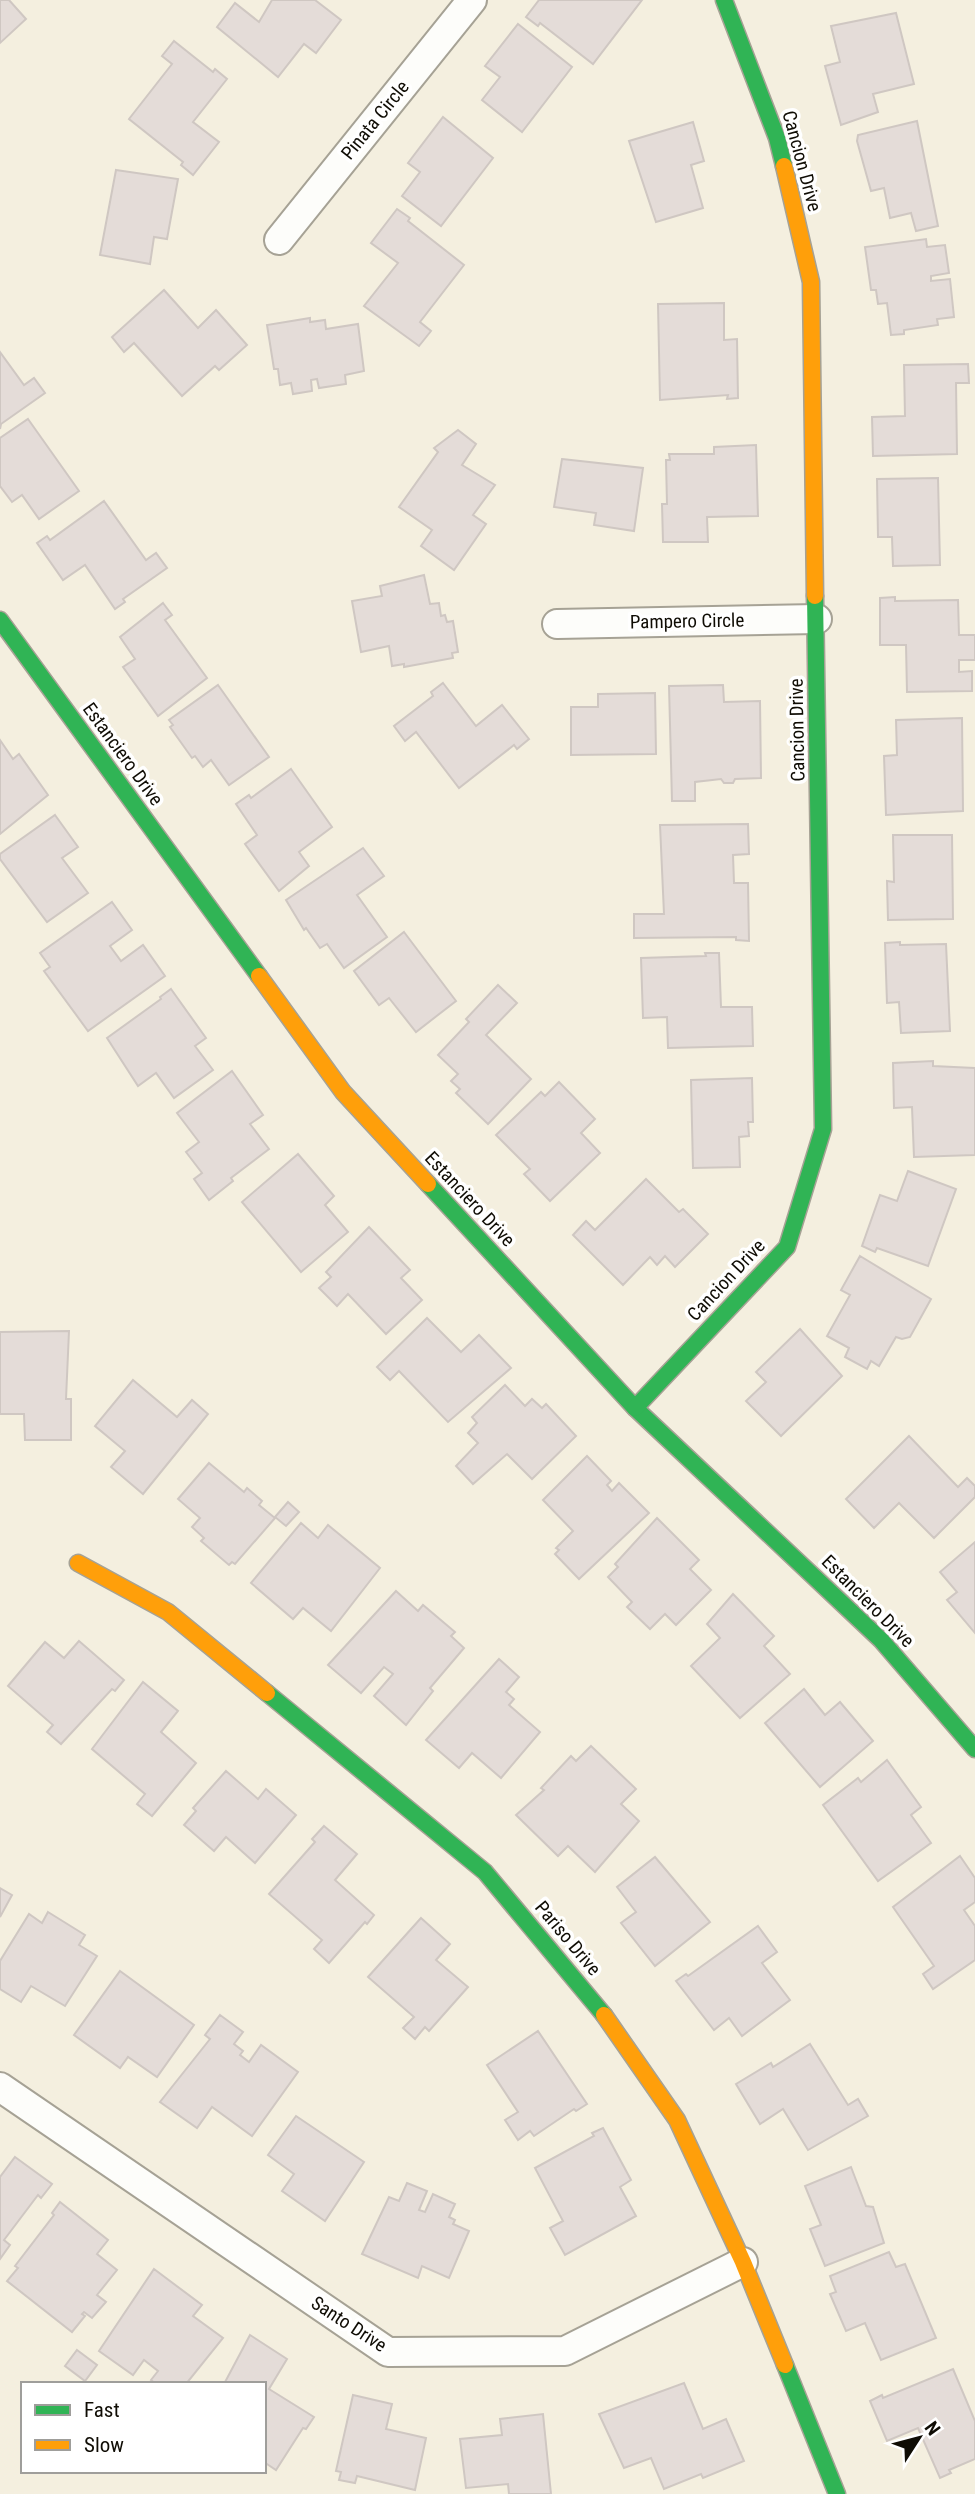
<svg xmlns="http://www.w3.org/2000/svg" width="975" height="2494" viewBox="0 0 975 2494" font-family="'Roboto Condensed',sans-serif">
	<style>
		.building { fill: #e4dcd8; stroke: #cfc7c2; stroke-width: 2 }
		.lines { fill: none; stroke-linecap: round; stroke-linejoin: round }
		.street-casing { stroke: #a6a295; stroke-width: 32 }
		.fast-casing { stroke: #a6a295; stroke-width: 19 }
		.slow-casing { stroke: #a6a295; stroke-width: 19 }
		.street { stroke: #fdfdfa; stroke-width: 28 }
		.fast { stroke: #30b455; stroke-width: 16 }
		.slow { stroke: #ff9f0a; stroke-width: 16 }
		.labels { text-anchor: middle; dominant-baseline: central; stroke-width: 7; stroke-linejoin: round; paint-order: stroke }
		.street-label { font-size: 19px; fill: #0f0c04; stroke: #fff }
	</style>
	<rect width="100%" height="100%" fill="#f4efdf"/>
	<!-- building -->
	<g class="building">
		<path d="M0,0H9L26,19L0,43Z"/>
		<path d="M272,0H315L341,20L316,53L304,44L278,77L217,27L235,3L259,22Z"/>
		<path d="M539,0H642L593,64L540,23L538,26L526,17Z"/>
		<path d="M896,13L914,84L873,94L878,112L841,125L825,66L840,62L831,26Z"/>
		<path d="M518,24L572,67L522,132L482,100L500,77L485,66Z"/>
		<path d="M174,41L213,72L215,69L227,79L193,122L219,142L193,175L181,165L183,162L129,119L172,64L162,56Z"/>
		<path d="M443,117L493,158L441,226L402,196L420,172L408,163Z"/>
		<path d="M917,121L938,226L916,231L911,213L890,218L884,188L871,191L857,141L858,135Z"/>
		<path d="M693,122L704,161L691,165L703,208L656,222L629,141Z"/>
		<path d="M116,170L178,179L167,239L154,237L150,264L100,255Z"/>
		<path d="M397,209L410,218L408,221L464,265L420,322L431,331L419,346L364,306L398,263L371,243Z"/>
		<path d="M926,239L927,247L945,245L949,273L931,276V281L950,279L954,317L937,319L938,325L904,330V334L891,335L887,303L878,304L876,290H871L865,247Z"/>
		<path d="M164,290L198,328L216,310L247,345L219,370L215,366L182,396L134,343L124,352L112,337Z"/>
		<path d="M724,303V340L737,339L738,398L727,399L728,395L660,400L658,304Z"/>
		<path d="M310,318V322L325,320L326,329L358,324L364,371L345,375L346,384L319,388L317,379L311,380L312,391L293,394L291,383L280,385L278,369H274L267,325Z"/>
		<path d="M0,352L24,385L34,378L45,393L1,424L0,429Z"/>
		<path d="M968,364L969,383H956L957,454L873,456L872,417L905,416L904,365Z"/>
		<path d="M28,419L79,491L39,519L22,495L12,502L0,486V438Z"/>
		<path d="M458,430L476,444L462,465L495,485L473,515L486,524L454,570L421,546L432,530L399,507L438,452L434,448Z"/>
		<path d="M756,445L758,516L707,517L708,542H663L662,504H667L666,460H670L669,454H714V447Z"/>
		<path d="M562,459L643,468L634,531L594,525L596,513L554,507Z"/>
		<path d="M938,478L940,565L893,566L892,537H878L877,479Z"/>
		<path d="M104,501L146,560L156,553L167,568L123,599L125,602L115,609L85,565L63,580L37,543L47,536L50,540Z"/>
		<path d="M424,575L430,604L439,603L441,616L445,615L447,622L453,621L458,652L452,653L453,658L404,667V664L392,666L389,646L361,652L352,601L382,596L380,586Z"/>
		<path d="M895,597V601L958,600L959,635H975V660H959V672L972,671V691L907,692L906,645H880V598Z"/>
		<path d="M163,603L172,615L165,620L207,678L158,716L123,667L135,659L120,637Z"/>
		<path d="M443,683L476,726L502,705L529,739L517,749L514,745L459,788L416,732L405,741L394,726L433,696L431,692Z"/>
		<path d="M218,685L269,757L229,785L211,760L203,767L195,756L192,758L170,727L173,725L169,720Z"/>
		<path d="M723,685L724,702L760,701L761,778L735,779L733,783H724L721,779L695,782V801H672L669,686Z"/>
		<path d="M655,693L656,754L571,755V707H598V694Z"/>
		<path d="M962,718L963,811L886,815L884,756L897,755L896,720Z"/>
		<path d="M0,740L13,759L19,754L48,795L0,834Z"/>
		<path d="M291,769L332,827L299,852L309,866L279,891L245,844L257,835L236,804L249,795L251,798Z"/>
		<path d="M55,815L78,847L62,858L88,893L47,922L0,859V854Z"/>
		<path d="M748,824L749,854L733,855L734,883H748L749,941L736,940V937L634,938V914H664L660,825Z"/>
		<path d="M893,835H952L953,919L888,920L887,881L894,882Z"/>
		<path d="M363,848L384,876L357,895L387,937L344,968L327,944L320,948L306,928L304,930L286,900Z"/>
		<path d="M112,902L132,930L110,946L121,961L143,945L165,976L88,1031L44,971L50,967L40,953Z"/>
		<path d="M404,932L456,1001L416,1032L389,998L379,1005L354,971Z"/>
		<path d="M900,942V945L946,944L950,1031L901,1033L899,1002L887,1003L885,943Z"/>
		<path d="M705,953H719L721,1007H752L753,1046L668,1048L667,1017L643,1018L641,958L706,956Z"/>
		<path d="M498,985L517,1003L486,1035L531,1079L488,1124L456,1093L460,1089L451,1081L458,1074L438,1055L469,1022L466,1019Z"/>
		<path d="M171,989L206,1038L195,1046L213,1070L174,1098L156,1073L138,1086L107,1038L161,999L160,997Z"/>
		<path d="M933,1061V1066L975,1068V1155L914,1157L912,1107L894,1108L893,1063Z"/>
		<path d="M232,1071L263,1115L250,1124L269,1149L231,1178L233,1181L209,1200L194,1179L202,1173L186,1152L199,1142L177,1113Z"/>
		<path d="M752,1078L753,1122H748L749,1136L739,1137L740,1167L693,1168L691,1080Z"/>
		<path d="M559,1082L595,1119L581,1133L600,1153L550,1201L524,1174L530,1169L496,1135L541,1092L545,1096Z"/>
		<path d="M298,1154L334,1196L325,1205L348,1232L301,1272L242,1202Z"/>
		<path d="M908,1171L956,1189L928,1266L877,1248L875,1252L862,1246L880,1195L897,1201Z"/>
		<path d="M646,1179L679,1212L683,1209L708,1234L675,1267L665,1256L657,1265L650,1257L623,1285L573,1235L586,1221L595,1230Z"/>
		<path d="M369,1227L410,1270L401,1278L422,1300L386,1334L348,1294L337,1306L319,1288L331,1277L326,1272Z"/>
		<path d="M860,1256L931,1299L910,1337L902,1339L896,1337L879,1366L871,1361L867,1369L845,1357L849,1348L827,1336L850,1295L841,1290Z"/>
		<path d="M427,1318L461,1352L479,1335L511,1368L448,1422L399,1371L390,1380L377,1367Z"/>
		<path d="M800,1329L842,1376L781,1436L746,1401L766,1382L756,1372Z"/>
		<path d="M69,1331L66,1399H71V1440H25L24,1414H0V1332Z"/>
		<path d="M133,1380L177,1417L192,1400L208,1414L143,1494L111,1467L125,1451L95,1426Z"/>
		<path d="M505,1385L525,1406L532,1399L542,1408L546,1404L576,1436L532,1479L507,1454L473,1484L456,1466L478,1443L468,1433L477,1423L472,1417Z"/>
		<path d="M909,1436L958,1487L967,1478L975,1486V1497L934,1538L899,1503L874,1528L846,1499Z"/>
		<path d="M587,1456L611,1481L607,1485L612,1491L619,1483L649,1513L579,1579L555,1554L559,1550L556,1548L573,1531L543,1500Z"/>
		<path d="M209,1463L244,1492L247,1488L262,1501L259,1505L275,1518L235,1564L232,1562L229,1565L201,1541L204,1538L192,1527L200,1518L178,1499Z"/>
		<path d="M288,1502L299,1512L286,1526L275,1517Z"/>
		<path d="M657,1518L699,1560L690,1569L711,1590L676,1625L665,1614L650,1629L627,1607L632,1602L608,1577L618,1567L615,1564Z"/>
		<path d="M301,1523L318,1538L328,1525L380,1568L331,1631L303,1608L293,1619L251,1583Z"/>
		<path d="M975,1542V1633L947,1600L957,1592L940,1572Z"/>
		<path d="M396,1591L418,1611L423,1605L455,1632L451,1636L464,1648L430,1688L433,1691L406,1725L374,1696L393,1674L384,1667L361,1693L328,1665Z"/>
		<path d="M733,1594L774,1636L764,1646L790,1674L740,1718L691,1666L720,1638L707,1624Z"/>
		<path d="M79,1641L124,1680L115,1691L112,1689L61,1744L47,1732L53,1725L8,1686L45,1642L64,1658Z"/>
		<path d="M499,1659L519,1677L506,1692L514,1699L509,1705L540,1732L501,1778L472,1753L459,1768L426,1740Z"/>
		<path d="M143,1682L178,1711L161,1732L196,1763L152,1816L137,1804L145,1794L92,1749Z"/>
		<path d="M804,1689L825,1715L840,1702L873,1741L820,1787L765,1723Z"/>
		<path d="M591,1746L636,1789L621,1804L639,1821L595,1872L568,1846L558,1856L516,1815L544,1790L541,1788L571,1756L576,1761Z"/>
		<path d="M887,1760L921,1807L911,1815L931,1843L878,1881L823,1805L858,1778L861,1782Z"/>
		<path d="M226,1771L258,1799L266,1789L296,1815L255,1863L226,1837L214,1851L184,1825L196,1811L193,1808Z"/>
		<path d="M324,1826L357,1854L335,1880L374,1915L367,1924L365,1922L329,1963L314,1949L322,1940L269,1894L315,1842L312,1839Z"/>
		<path d="M960,1856L975,1878V1902L964,1910L975,1926V1960L933,1989L923,1974L934,1966L893,1907Z"/>
		<path d="M655,1857L710,1922L655,1966L621,1923L636,1912L617,1887Z"/>
		<path d="M0,1888L12,1895L0,1917Z"/>
		<path d="M48,1912L85,1935L79,1945L97,1956L65,2006L31,1986L21,2002L0,1989V1961L29,1914L42,1923Z"/>
		<path d="M421,1918L450,1944L436,1960L468,1987L429,2031L425,2027L415,2039L403,2028L414,2017L368,1977Z"/>
		<path d="M758,1926L777,1952L762,1963L790,2000L742,2036L729,2018L714,2030L676,1981L686,1974L688,1976Z"/>
		<path d="M120,1971L194,2025L157,2077L128,2057L120,2068L74,2035Z"/>
		<path d="M220,2015L243,2032L234,2044L243,2051L240,2055L249,2062L261,2045L298,2072L252,2136L212,2107L197,2128L160,2102L210,2039L205,2035Z"/>
		<path d="M538,2031L587,2104L576,2111L574,2109L534,2136L530,2131L518,2140L505,2120L518,2112L487,2065Z"/>
		<path d="M810,2044L848,2105L858,2099L868,2116L808,2150L783,2109L760,2124L736,2084L771,2063L773,2067Z"/>
		<path d="M296,2116L364,2162L325,2221L282,2191L294,2174L268,2155Z"/>
		<path d="M603,2128L631,2180L620,2187L636,2216L565,2255L550,2228L563,2221L535,2168L594,2136L592,2133Z"/>
		<path d="M15,2157L52,2184L41,2198L38,2195L4,2240L10,2245L0,2259V2177Z"/>
		<path d="M851,2167L866,2206L873,2207L884,2243L825,2266L810,2229L821,2225L805,2186Z"/>
		<path d="M407,2183L427,2191L419,2210L425,2212L433,2194L455,2204L449,2217L455,2220L453,2224L469,2231L449,2278L422,2266L418,2278L362,2254L389,2197L399,2201Z"/>
		<path d="M60,2202L108,2240L97,2254L117,2270L97,2295L106,2302L92,2318L84,2312L82,2314L85,2316L72,2332L7,2281L18,2268L15,2266L54,2215L52,2213Z"/>
		<path d="M889,2252L896,2267L905,2264L936,2338L881,2360L865,2323L846,2331L830,2294L836,2292L830,2276Z"/>
		<path d="M154,2269L202,2305L193,2316L223,2338L186,2384H156L151,2380L158,2371L144,2360L133,2375L99,2351Z"/>
		<path d="M250,2335L287,2359L269,2389L314,2417L306,2429L303,2428L276,2470L264,2462V2384H224Z"/>
		<path d="M77,2350L97,2365L85,2381L65,2366Z"/>
		<path d="M953,2369L975,2421V2459L949,2470L951,2473L940,2478L918,2428L887,2441L870,2401L882,2395L883,2398Z"/>
		<path d="M684,2383L703,2429L726,2419L744,2461L703,2478L701,2474L664,2489L651,2458L624,2468L599,2414Z"/>
		<path d="M353,2395L392,2404L386,2429L426,2438L415,2490L357,2476L355,2483L339,2480L341,2472L336,2471Z"/>
		<path d="M543,2414L551,2494H509L508,2484L466,2488L460,2439L502,2435L500,2419Z"/>
	</g>
	<g class="lines">
		<!-- street casing -->
		<g class="street-casing">
			<g id="street">
				<path d="M279,240L472,0"/>
				<path d="M557,624L817,619"/>
				<path d="M0,2087L388,2352L565,2351L743,2262"/>
			</g>
		</g>
		<!-- fast casing -->
		<g class="fast-casing">
			<g id="fast">
				<path d="M724,0L777,138L784,166"/>
				<path d="M0,620L259,976"/>
				<path d="M428,1184L635,1408L881,1640L975,1749"/>
				<path d="M635,1408L787,1247L823,1129L815,596"/>
				<path d="M267,1693L485,1872L604,2015"/>
				<path d="M785,2365L837,2494"/>
			</g>
		</g>
		<!-- slow casing -->
		<g class="slow-casing">
			<g id="slow">
				<path d="M784,166L811,282L815,596"/>
				<path d="M259,976L343,1092L428,1184"/>
				<path d="M78,1563L168,1612L267,1693"/>
				<path d="M604,2015L677,2120L743,2262L785,2365"/>
			</g>
		</g>
		<!-- street -->
		<use href="#street" class="street"/>
		<!-- fast -->
		<use href="#fast" class="fast"/>
		<!-- slow -->
		<use href="#slow" class="slow"/>
	</g>
	<g class="labels">
		<!-- street labels -->
		<g class="street-label">
			<text transform="translate(375 120) rotate(-51)">Pinata Circle</text>
			<text transform="translate(802 161) rotate(75)">Cancion Drive</text>
			<text transform="translate(687 621) rotate(-1)">Pampero Circle</text>
			<text transform="translate(797 730) rotate(-91)">Cancion Drive</text>
			<text transform="translate(123 754) rotate(54)">Estanciero Drive</text>
			<text transform="translate(470 1199) rotate(47)">Estanciero Drive</text>
			<text transform="translate(726 1280) rotate(-47)">Cancion Drive</text>
			<text transform="translate(868 1601) rotate(45)">Estanciero Drive</text>
			<text transform="translate(568 1938) rotate(50)">Pariso Drive</text>
			<text transform="translate(349 2324) rotate(33)">Santo Drive</text>
		</g>
	</g>
	<!-- legend -->
	<rect x="21" y="2382" width="245" height="91" fill="#ffffff" stroke="#9f9e9b" stroke-width="2"/>
	<rect x="35" y="2405" width="35" height="10" fill="#30b455" stroke="#9f9e9b" stroke-width="2"/>
	<text x="84" y="2417" font-size="21" fill="#0f0c04">Fast</text>
	<rect x="35" y="2440" width="35" height="10" fill="#ff9f0a" stroke="#9f9e9b" stroke-width="2"/>
	<text x="84" y="2452" font-size="21" fill="#0f0c04">Slow</text>
	<!-- north arrow -->
	<g transform="translate(919 2438) rotate(54)" stroke="#ffffff" stroke-width="5" paint-order="stroke">
	<path d="M0-5L12 26L0 18L-12 26Z" fill="#0f0c04"/>
	<text y="-10" font-size="19" font-weight="bold" text-anchor="middle" fill="#0f0c04">N</text>
	</g>
</svg>
